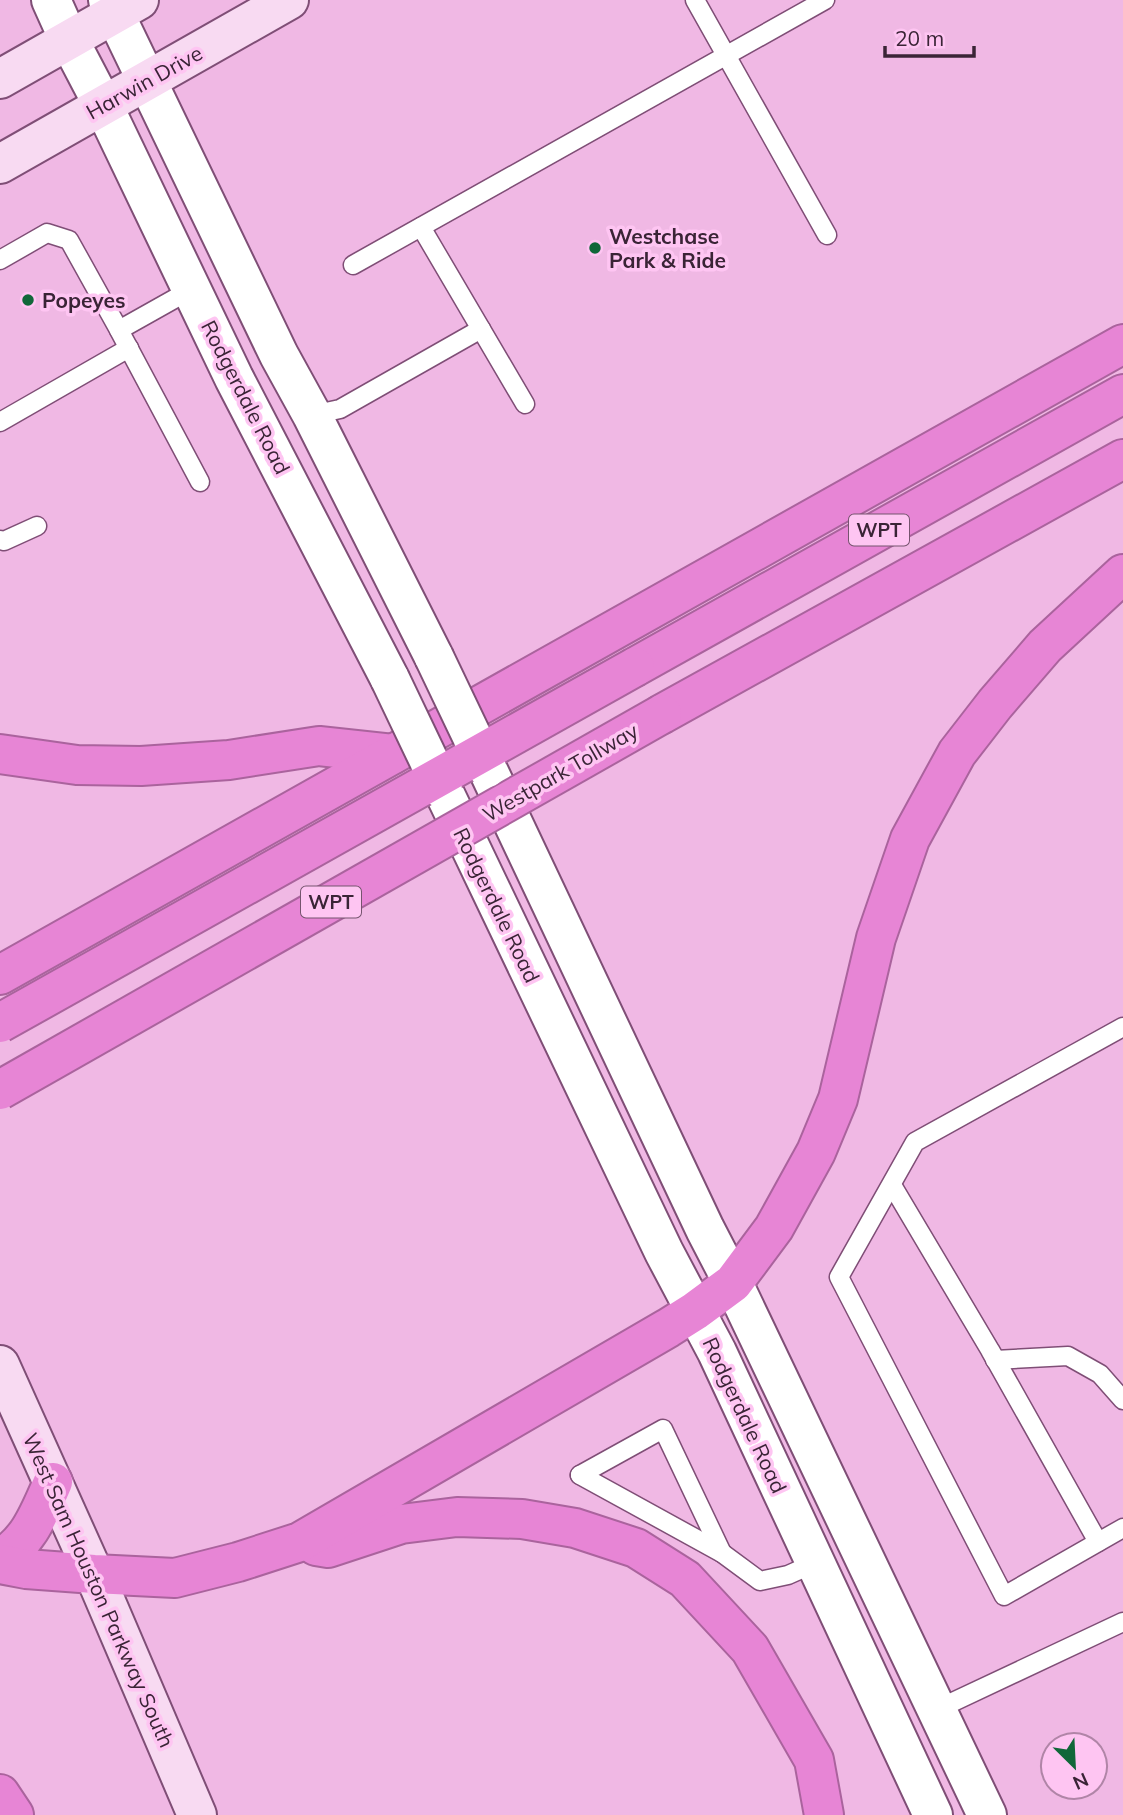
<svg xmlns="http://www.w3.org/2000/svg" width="1123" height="1815" viewBox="0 0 1123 1815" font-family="Mulish,sans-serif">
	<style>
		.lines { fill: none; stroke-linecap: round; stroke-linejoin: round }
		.service-casing { stroke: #7f4e76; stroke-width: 21 }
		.tertiary-casing { stroke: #7f4e76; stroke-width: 42 }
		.secondary-casing { stroke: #7f4e76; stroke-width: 42 }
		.motorway-casing { stroke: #aa639d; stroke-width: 42 }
		.service { stroke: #fff; stroke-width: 18 }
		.tertiary { stroke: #fff; stroke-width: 38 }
		.secondary { stroke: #f8daf2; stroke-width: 38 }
		.motorway { stroke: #e785d5; stroke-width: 38 }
		.tertiary-bridge-casing { stroke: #7f4e76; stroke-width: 42; stroke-linecap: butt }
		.motorway-bridge-casing { stroke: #aa639d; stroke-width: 42; stroke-linecap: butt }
		.tertiary-bridge { stroke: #fff; stroke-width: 38 }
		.motorway-bridge { stroke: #e785d5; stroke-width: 38 }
		.poi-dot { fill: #106739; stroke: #fec5f2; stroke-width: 2.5 }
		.labels { text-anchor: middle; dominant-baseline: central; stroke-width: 7; stroke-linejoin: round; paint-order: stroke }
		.shield { fill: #fec5f2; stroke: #75546e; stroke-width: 2 }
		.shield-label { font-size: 19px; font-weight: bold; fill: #3a2436 }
		.street-label { font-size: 21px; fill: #3a2436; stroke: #fec5f2 }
		.poi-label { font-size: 21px; font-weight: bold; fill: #3a2436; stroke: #fec5f2; text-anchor: start }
	</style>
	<rect width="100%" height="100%" fill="#f0b8e4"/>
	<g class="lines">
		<!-- service casing -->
		<g class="service-casing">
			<g id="service">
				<path d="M695,0L827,235"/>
				<path d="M421,227L525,404"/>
				<path d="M0,260L47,233L69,240L119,330"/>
				<path d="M353,265L825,0"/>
				<path d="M192,289L119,330L200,482"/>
				<path d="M312,415L340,409L481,329"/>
				<path d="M0,422L129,348"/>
				<path d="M0,540L4,541L37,526"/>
				<path d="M1123,1027L915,1142L839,1277L1004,1596L1123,1528"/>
				<path d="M892,1185L990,1350L1098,1542"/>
				<path d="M995,1360L1068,1356L1100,1374L1123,1400"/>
				<path d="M580,1475L722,1553L760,1581L788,1575L815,1563"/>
				<path d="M580,1475L663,1429L722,1553"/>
				<path d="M938,1709L1123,1622"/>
			</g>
		</g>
		<!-- tertiary casing -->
		<g class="tertiary-casing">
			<g id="tertiary">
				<path d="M51,0L69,40L103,105L234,378L390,679"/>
				<path d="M108,0L279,355L312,415L434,657"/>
				<path d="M487,768L705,1229L733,1283L987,1815"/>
				<path d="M443,790L664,1252L717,1352L933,1815"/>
			</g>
		</g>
		<!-- secondary casing -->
		<g class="secondary-casing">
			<g id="secondary">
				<path d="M0,79L139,0"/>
				<path d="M0,164L289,0"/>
				<path d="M0,1365L94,1574L197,1815"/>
			</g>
		</g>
		<!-- motorway casing -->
		<g class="motorway-casing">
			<g id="motorway">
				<path d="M635,667L1123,394"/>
				<path d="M662,714L1123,459"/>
				<path d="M0,754L77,765L141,766L229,760L319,746L393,754"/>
				<path d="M0,975L1123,344"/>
				<path d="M316,1546L328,1548L401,1524L457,1517L522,1519L575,1528L636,1548L685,1579L750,1649L814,1760L824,1815"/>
				<path d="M0,1558C29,1543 40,1511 53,1482"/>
				<path d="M0,1564L26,1569L94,1574L175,1578L238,1562L300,1542L668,1328L695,1311L733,1283L774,1228L816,1152L838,1099L876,938L910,839L957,753L995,704L1045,646L1123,574"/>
				<path d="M0,1794L14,1815"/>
			</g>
		</g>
		<!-- service -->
		<use href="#service" class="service"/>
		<!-- tertiary -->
		<use href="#tertiary" class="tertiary"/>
		<!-- secondary -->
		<use href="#secondary" class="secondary"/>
		<!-- motorway -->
		<use href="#motorway" class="motorway"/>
		<!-- tertiary-bridge casing -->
		<g class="tertiary-bridge-casing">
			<g id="tertiary-bridge">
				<path d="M434,657L487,768"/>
				<path d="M390,679L443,790"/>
			</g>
		</g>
		<!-- motorway-bridge casing -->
		<g class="motorway-bridge-casing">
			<g id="motorway-bridge">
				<path d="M0,1023L635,667"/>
				<path d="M0,1090L662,714"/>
			</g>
		</g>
		<!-- tertiary-bridge -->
		<use href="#tertiary-bridge" class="tertiary-bridge"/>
		<!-- motorway-bridge -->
		<use href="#motorway-bridge" class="motorway-bridge"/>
	</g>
	<!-- markers -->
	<g class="poi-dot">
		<circle cx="595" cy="248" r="7"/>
		<circle cx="28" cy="300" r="7"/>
	</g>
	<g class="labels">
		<!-- shield labels -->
		<g class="shield">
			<rect x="849" y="514.5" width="60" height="31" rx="5"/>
			<rect x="301" y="886.5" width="60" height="31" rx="5"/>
		</g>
		<g class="shield-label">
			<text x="879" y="530">WPT</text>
			<text x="331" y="902">WPT</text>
		</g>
		<!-- street labels -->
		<g class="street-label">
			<text transform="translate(144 82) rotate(-29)">Harwin Drive</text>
			<text transform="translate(246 397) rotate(63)">Rodgerdale Road</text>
			<text transform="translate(560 772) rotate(-30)">Westpark Tollway</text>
			<text transform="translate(497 905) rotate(64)">Rodgerdale Road</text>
			<text transform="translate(745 1415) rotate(65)">Rodgerdale Road</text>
			<text transform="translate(99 1590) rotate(66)">West Sam Houston Parkway South</text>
		</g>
		<!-- poi labels -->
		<g class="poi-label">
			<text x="609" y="236">Westchase<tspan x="609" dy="24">Park &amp; Ride</tspan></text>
			<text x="42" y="300">Popeyes</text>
		</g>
	</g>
	<!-- north arrow -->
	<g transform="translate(1074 1766) rotate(156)"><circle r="33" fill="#fec5f2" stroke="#b085a7" stroke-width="2"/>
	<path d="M0-5L12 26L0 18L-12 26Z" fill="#106739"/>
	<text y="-10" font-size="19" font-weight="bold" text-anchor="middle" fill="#3a2436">N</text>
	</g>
	<!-- scale -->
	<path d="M885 46v10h89v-10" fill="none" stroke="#3a2436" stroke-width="3.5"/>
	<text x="895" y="46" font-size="21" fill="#3a2436" stroke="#fec5f2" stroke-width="5" paint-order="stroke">20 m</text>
</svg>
